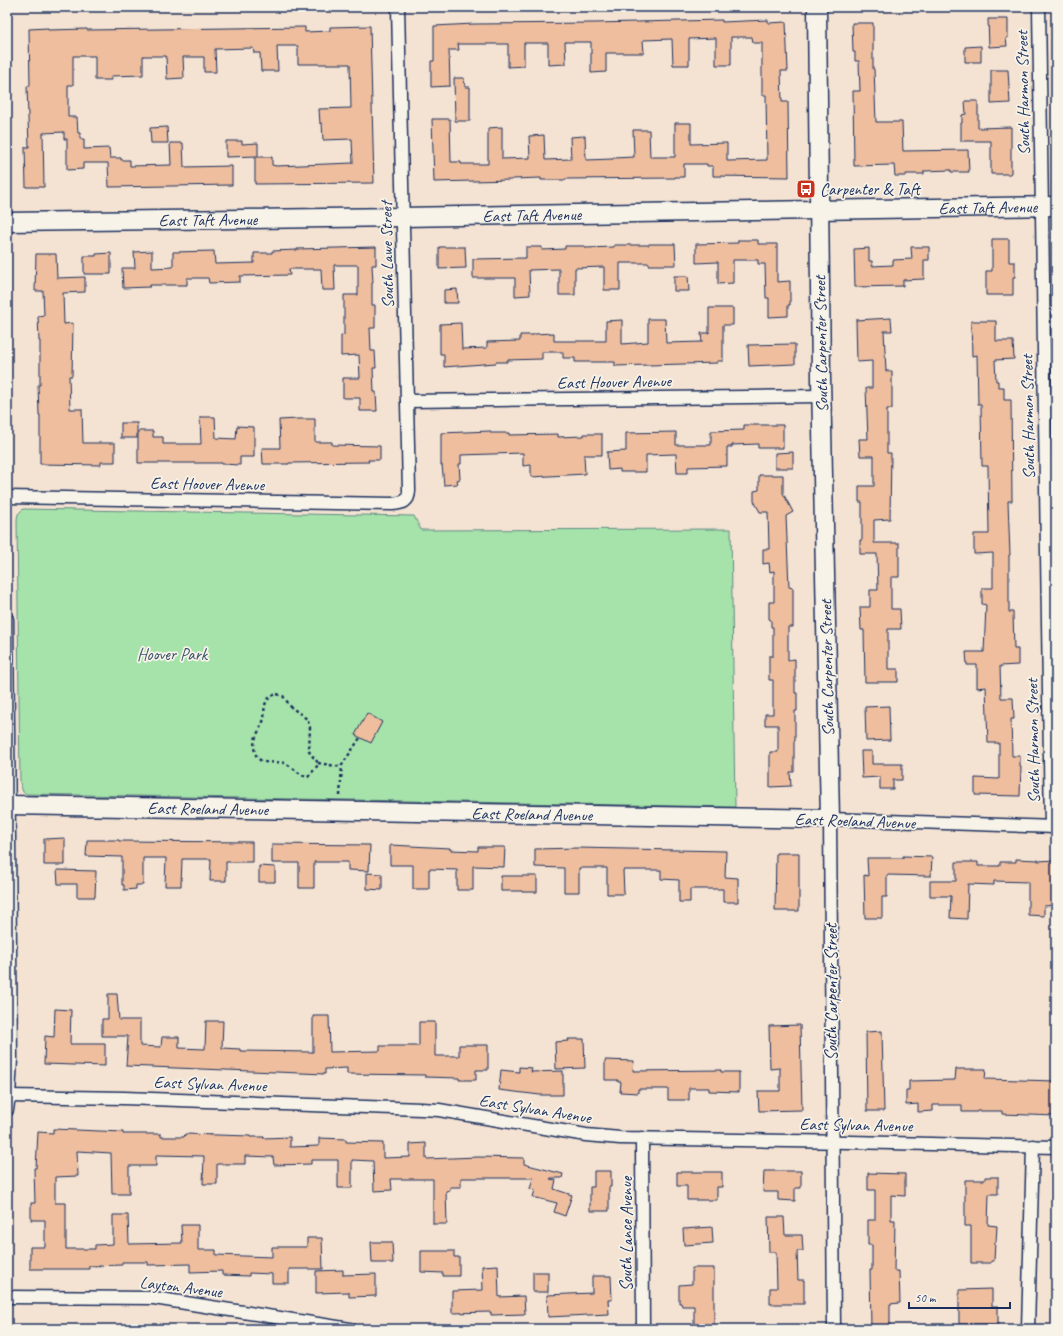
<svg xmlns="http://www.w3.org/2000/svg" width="1063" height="1336" viewBox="0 0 1063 1336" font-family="Caveat,sans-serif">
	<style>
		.green { fill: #a6e3aa; stroke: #608984 }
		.building { fill: #eebe9e; stroke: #1b2f5e }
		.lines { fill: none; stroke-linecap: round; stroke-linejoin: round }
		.street-casing { stroke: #1b2f5e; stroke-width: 15 }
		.secondary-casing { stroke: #1b2f5e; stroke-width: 21 }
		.path { stroke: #1b2f5e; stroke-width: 2.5; stroke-dasharray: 3 3; stroke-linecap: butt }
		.street { stroke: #f7f3e8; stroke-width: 12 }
		.secondary { stroke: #f7f3e8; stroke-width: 18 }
		.labels { text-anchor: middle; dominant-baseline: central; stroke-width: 3.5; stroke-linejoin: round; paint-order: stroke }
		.street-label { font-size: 17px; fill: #1b2f5e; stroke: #f7f3e8 }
		.poi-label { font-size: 17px; fill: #1b2f5e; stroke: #f7f3e8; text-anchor: start }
		.park-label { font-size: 17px; fill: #37536d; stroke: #f7f3e8 }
	</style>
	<rect width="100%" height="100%" fill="#f4e3d2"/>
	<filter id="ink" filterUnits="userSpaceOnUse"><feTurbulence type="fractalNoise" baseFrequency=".025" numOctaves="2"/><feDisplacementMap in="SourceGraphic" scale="8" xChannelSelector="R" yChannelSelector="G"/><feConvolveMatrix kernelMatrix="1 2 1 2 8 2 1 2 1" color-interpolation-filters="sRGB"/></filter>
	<g filter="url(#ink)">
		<!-- green -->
		<path class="green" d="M23,509L414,516L421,530L731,529L735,807L27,794L23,792L20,783L17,519L18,514Z"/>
		<!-- building -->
		<g class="building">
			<path d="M988,19H1008V38H1006L1007,46L989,47Z"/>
			<path d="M722,20V22L768,20V23L786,22L788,71H781L782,102H788L789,177L713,176V166H707V164H684V177H675V178L565,179V180H541V178L512,179V180L434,182L432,119H450L451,162H461V164H488V128L502,127V159L530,158L529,136L544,135L545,160L571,159L570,137L585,136L586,160L613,159V158L634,157L633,130H649L650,157H675V123H691V144L727,143V161L767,160L766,95H762V43H753L752,37H731V65H716V38L689,39V65H673L672,39L643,40L644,53H606V72L591,73V42H565L566,64L548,65V43H524V66L508,67V44H458L459,50H449L450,86L431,87V61H434V26L474,24L594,23Z"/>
			<path d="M852,23H873V69H874L876,122H902L903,151L968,150L969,172H951V170L924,171V174H906V176H895L894,165L854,166L853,91H860L859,61H855V52H853Z"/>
			<path d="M370,26L374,183L255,184V157H272V165L276,166L353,163L352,139L323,140L322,123L320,124L319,109L351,108L350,64H298V46H277L278,71H261L260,53H254L253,48L215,49L216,72H204V57H183L184,78L167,79L166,56H143V75L111,76V80H95V56H73V85H68V117H77L78,133H80V139H84V149L109,148L110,158H121V160H130V166L171,165L170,143H183L184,167L232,166V185L109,187L108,163H83V169L67,170V139H64V132L43,133L44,187H26L25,147H29L27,86H30L29,29L48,28V30L87,29V30L305,27V32L330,31V27Z"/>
			<path d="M981,46V62H965V47Z"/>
			<path d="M991,70H1008L1010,103L991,104Z"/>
			<path d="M454,78H464L465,87H470V121H455Z"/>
			<path d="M965,101H978V128L1011,127V174H991V141H961V123H962V115L966,114Z"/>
			<path d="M167,127L168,143H151L150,128Z"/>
			<path d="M226,141H242V144L258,143V156L226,157Z"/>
			<path d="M992,239H1009V262H1015V277H1013V295H986V271H992Z"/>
			<path d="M738,240H758V244H777V282L790,281V305H788V316L769,317V298H766L765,264H758V260H733V283L718,284V262L696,263V244L738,243Z"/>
			<path d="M649,244H675L676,265H649V263H620V290H604V267L575,268V295H559V269L529,270L530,295L515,296V278H473V259L526,258V247H542V250L565,249V246H585V248L614,247V245H649Z"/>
			<path d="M376,247V265H372L373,283H372V305H375V328H370L371,351H375L376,368H373L374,392H376L377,411H360V398H343V378H360L359,355L341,356V336L344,335V295H358V265H334L335,290H322L321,269H289L290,275L240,276V282L209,283L208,278H187V285H150V287L123,288L122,268H135L134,252L152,251V268L173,267V252L214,251L215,264L254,263V253H272V251L297,250V249Z"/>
			<path d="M439,247H465L466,268L439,269Z"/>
			<path d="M911,247H929V260H924V279L903,280V286L855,287L854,249L869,248V261H872V266L893,265V260L912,259Z"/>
			<path d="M111,253V274H84V256H96V254Z"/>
			<path d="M36,254H56L57,278L85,277V292L63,293L64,324L73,323L72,376H69L70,409H82L83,443H115V462H101V465L40,464V415H39L38,385H40V341H39L38,316L44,315L43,291H35Z"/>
			<path d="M674,276H688L689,291H674Z"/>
			<path d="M457,289L458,303H444V290Z"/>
			<path d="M709,308H733V325H723V361H717V363L615,366V362H575V358H563V352H542V359L507,360V362H496V363L444,367V354H440V324L461,323L462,349L487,348V342L520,341V335H534V334L554,333V341H606V321L622,320V344L648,342V319H665L666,343L702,342L701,333H709Z"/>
			<path d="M891,318L892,331H884L886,371H892V409H887V453H891L890,519L874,520V543H899V577H891V609H900L901,629H888V669H898V682H865L864,630H861L860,607H870V590H878L877,554H860V540H862V502H859V486H874V456H860L859,439H868L866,388H872V361L857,362L856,320Z"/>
			<path d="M971,321H996V341H1013L1014,359L995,360L996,381H998V387H1004V400H1011L1012,501H1008L1010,555H1009V612H1013L1014,649H1018V665L1000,666L1001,698H1013L1014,719H1011L1012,756H1020V766H1021L1020,796L975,795V778L999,779V743H988L986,687L977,688V665H967L966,652H984L986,605L982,604V588H993V553L974,554V534H989L988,466H982L981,404H978L977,355L972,356Z"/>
			<path d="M795,344V364L749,366L748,345Z"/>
			<path d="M200,417H215L216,438L236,439L237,426L254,427V457H240V465L222,464V463H138V431H153V437H163V444H201Z"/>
			<path d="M298,419H315V442H332V445L380,446V460H368L369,462L289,463V464H263L262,448H280L279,420Z"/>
			<rect x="121" y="423" width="16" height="15"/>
			<path d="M744,425H783V448H758V444L732,445V447H727V466L688,467V473H677L676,454L646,455V472H620V469L608,470L607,452L626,451V433L676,432V445H711V431L744,430Z"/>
			<path d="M490,431V433H509V435L558,434V437L584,436V434H602V455H584L585,474L531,477V465L523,466V453L461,455V464H459L460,479L457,480L458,484L444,485L442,465H441V433Z"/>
			<path d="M793,452V468H775V453Z"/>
			<path d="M759,475H783V493L793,512L786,516L789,587L793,588V627H788V660L795,659V693H797V711H795V741H794V772H790L791,786L770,787V752H778V725H765V714H773V680H769V656H773V627H771V620L769,619V602H774V571L770,572L769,563L763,564V549H769L768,512H760L754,501V491L759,490Z"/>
			<path d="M889,706L890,740L866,741L865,707Z"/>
			<path d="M367,713L382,722L371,743L355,735Z"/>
			<path d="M861,751H872V764H902V780H893V789H880V777L862,778Z"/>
			<path d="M65,838V865H44V839Z"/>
			<path d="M87,840H119V841L252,842V862H226V881H210L211,859H182L181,886H165L166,858H143V885H136V889L124,890V885H122V857L86,856Z"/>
			<path d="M272,844L370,845L369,871L348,870V862H314V888H299V863H272Z"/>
			<path d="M390,845L450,848V850L478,851V847H505L504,867L473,866V890H457V870L429,869V889H413V865H390Z"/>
			<path d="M577,848L726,851L725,877L738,878V902H723V889H690V902H679V880L661,879V870H623L624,894H607V868H579V892H564V868L535,867V849Z"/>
			<path d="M776,853H799V911H775Z"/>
			<path d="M903,856L932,857L931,876L887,875V897H882V918H865L864,875L868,876L867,858H903Z"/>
			<path d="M1016,859L1038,860V861L1056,860V905L1044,906V916L1028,915V882L994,881V885L968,884L967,919L950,918L951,896H930V881H956V862H978V866H1000V862H1016Z"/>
			<path d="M259,866L275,867V882H259Z"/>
			<path d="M57,870L96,871L95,897H77V884H58Z"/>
			<path d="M367,873L382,874V890L367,889Z"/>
			<path d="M501,876H537V892H522V891H501Z"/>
			<path d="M108,994H117L119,1020H140V1046L161,1047L162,1037H179V1048L205,1049L206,1021H223L222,1048L240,1049V1051L313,1052V1016H329L330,1052L380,1051V1046H419V1022H435V1056H459V1045H488V1070H476V1080H459V1078L425,1077V1075L347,1074V1068L325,1069V1074L126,1066L128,1036H102V1019H108Z"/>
			<path d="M55,1009L71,1010L70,1044H105V1066L44,1064L45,1036L54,1037Z"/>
			<path d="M800,1025L802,1110L759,1111L758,1091H780V1068L770,1069L769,1026Z"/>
			<path d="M882,1031L884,1111H867L866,1032Z"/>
			<path d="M568,1039H584L585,1068L556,1069L555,1042L569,1041Z"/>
			<path d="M605,1060L634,1061L633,1071L721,1070V1072H739V1092L709,1091V1088H689V1100H668V1089H638V1093L620,1092L621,1082H618V1080H605Z"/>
			<path d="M519,1067L532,1068L531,1072L563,1071V1095H540L499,1090L501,1070L519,1072Z"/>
			<path d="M956,1069H986L985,1079L1056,1081V1116L1002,1114V1111H977V1112H962V1105H933V1111L918,1112V1104L906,1105V1090H909V1081L955,1080Z"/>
			<path d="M53,1129L123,1132V1134H161V1137H184L185,1134L250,1136V1137H264L263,1138L290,1137V1147L319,1146V1138L346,1139V1142L383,1143V1158L410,1157V1144L426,1143V1159L478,1157L524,1158V1164L563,1174L562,1178H551L550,1179L556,1180L554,1189L572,1195L565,1216L554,1212L557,1203L533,1197L535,1190L530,1189L533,1178H461V1187H450V1190L446,1191L447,1224H433V1179H391L392,1190L374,1191L373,1161L352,1160V1188H338V1160H311V1164L274,1165L273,1157L245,1156V1164H217V1184H203L204,1156L156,1155V1166H129V1194H112L111,1153L77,1151L78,1176L55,1177V1203H66V1249H95V1245L113,1244V1215H128L129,1244L182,1243L181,1225H198V1250H216V1255L272,1257V1247H307V1238H322L323,1269H289V1283H272V1274L249,1273V1276L222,1275V1271L190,1272V1264L148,1265V1262H122V1265L89,1266V1269H30V1247H45V1220H31V1203H35L34,1168H36L38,1132L53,1133Z"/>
			<path d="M594,1171H611V1187H609V1211H590V1187H594Z"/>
			<path d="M764,1171H801V1188H795V1201L778,1200V1192H763Z"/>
			<path d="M677,1172H722V1187H717V1200H687V1186H677Z"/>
			<path d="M868,1173L905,1174V1196L891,1195V1220H895L894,1271H899L900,1303L890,1304V1329H871L870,1270H872V1245H868V1220H875V1190H868Z"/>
			<path d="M985,1177H998V1194H989L988,1225L997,1226L996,1242H995L994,1261H991V1263H971V1226H965V1180H985Z"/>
			<path d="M768,1217H784L785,1235H802L803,1251H797L798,1280H804V1304H770V1288H777L776,1252H769Z"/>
			<path d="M712,1227L713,1243L684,1245L683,1229Z"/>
			<path d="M371,1242H392L393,1263H372Z"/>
			<path d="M421,1251H454V1257H459V1276H443V1273L421,1272Z"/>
			<path d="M498,1265L499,1297L524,1296L525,1314L491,1315V1312L452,1313V1291L483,1290L482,1266Z"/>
			<path d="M692,1268H714V1329H694V1306H682L681,1303H679V1285L692,1284Z"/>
			<path d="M343,1270V1275L376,1274V1296L349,1297V1292L316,1293V1271Z"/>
			<rect x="533" y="1272" width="15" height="20"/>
			<path d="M592,1276H611L612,1300H608L609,1314L548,1317L547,1295L592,1293Z"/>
			<path d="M992,1289V1306H998V1324H959V1290Z"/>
		</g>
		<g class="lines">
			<!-- street casing -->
			<g class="street-casing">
				<g id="street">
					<path d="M1039,7L1051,827"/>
					<path d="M407,401L822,396"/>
					<path d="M7,497L392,504C403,503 409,502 409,490L398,7"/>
					<path d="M7,619L11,1059L9,1096L7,1110"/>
					<path d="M9,1096L124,1098L421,1109L439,1110L586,1135L620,1138L850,1142L1056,1147"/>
					<path d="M642,1138L643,1329"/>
					<path d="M7,1297L154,1298L350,1329"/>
					<path d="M834,1329L830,819L1056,827"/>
					<path d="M1028,1329L1033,1146"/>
				</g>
			</g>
			<!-- secondary casing -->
			<g class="secondary-casing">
				<g id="secondary">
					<path id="s1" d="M7,222L403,217L1056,206"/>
					<path id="s2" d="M7,805L830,819L821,378L817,7"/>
				</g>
			</g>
			<!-- path -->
			<g class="path">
				<path d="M277,694L283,696L291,707L307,719L310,727L309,751C311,757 317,758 318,765L308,777C299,776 293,766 284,763C274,760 262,767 256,755C250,741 260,731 264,719C265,713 263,706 267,701C269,697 273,695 277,694Z"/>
				<path d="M318,763L341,767"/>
				<path d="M340,796L342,765L360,738"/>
			</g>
			<!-- street -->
			<use href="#street" class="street"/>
			<!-- secondary -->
			<use href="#secondary" class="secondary"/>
		</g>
	</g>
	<!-- icons -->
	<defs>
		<g id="bus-square" transform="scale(1)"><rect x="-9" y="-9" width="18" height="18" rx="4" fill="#c8321e" stroke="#f7f3e8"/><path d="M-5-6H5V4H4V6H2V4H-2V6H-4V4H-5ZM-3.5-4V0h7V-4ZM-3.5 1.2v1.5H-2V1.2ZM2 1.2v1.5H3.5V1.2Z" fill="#fff"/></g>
	</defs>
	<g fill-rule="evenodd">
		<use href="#bus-square" x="806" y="189"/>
	</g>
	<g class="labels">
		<!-- street labels -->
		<g class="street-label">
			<text transform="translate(1023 93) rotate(-91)">South Harmon Street</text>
			<text stroke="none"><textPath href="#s1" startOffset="981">East Taft Avenue</textPath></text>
			<text stroke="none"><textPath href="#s1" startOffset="525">East Taft Avenue</textPath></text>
			<text stroke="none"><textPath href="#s1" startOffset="201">East Taft Avenue</textPath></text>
			<text transform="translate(387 255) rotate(-91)">South Lawe Street</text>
			<text transform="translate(821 344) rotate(-91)">South Carpenter Street</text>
			<text transform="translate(614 382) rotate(-1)">East Hoover Avenue</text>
			<text transform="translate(1028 417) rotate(-91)">South Harmon Street</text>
			<text transform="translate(207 484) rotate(1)">East Hoover Avenue</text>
			<text transform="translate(827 668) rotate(-91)">South Carpenter Street</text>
			<text transform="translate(1033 741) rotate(-91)">South Harmon Street</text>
			<text stroke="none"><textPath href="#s2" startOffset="201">East Roeland Avenue</textPath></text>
			<text stroke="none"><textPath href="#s2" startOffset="525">East Roeland Avenue</textPath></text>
			<text transform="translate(855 821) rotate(2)">East Roeland Avenue</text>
			<text transform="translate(831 992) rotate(-90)">South Carpenter Street</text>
			<text transform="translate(210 1084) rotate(2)">East Sylvan Avenue</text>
			<text transform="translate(535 1109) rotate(9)">East Sylvan Avenue</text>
			<text transform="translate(856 1125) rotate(1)">East Sylvan Avenue</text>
			<text transform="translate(626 1234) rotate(-90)">South Lance Avenue</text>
			<text transform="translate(181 1287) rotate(7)">Layton Avenue</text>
		</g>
		<!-- poi labels -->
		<g class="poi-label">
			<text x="820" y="189">Carpenter &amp; Taft</text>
		</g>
		<!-- park labels -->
		<g class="park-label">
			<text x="172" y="654">Hoover Park</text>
		</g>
	</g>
	<!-- margin -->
	<rect width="1063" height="1336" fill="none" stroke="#f7f3e8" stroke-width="24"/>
	<rect x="12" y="12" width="1039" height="1312" fill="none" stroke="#1b2f5e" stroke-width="1.5" filter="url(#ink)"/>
	<!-- scale -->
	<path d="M909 1302v6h101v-6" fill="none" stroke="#1b2f5e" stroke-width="2"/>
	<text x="915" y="1302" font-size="12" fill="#1b2f5e" stroke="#f7f3e8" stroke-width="3" paint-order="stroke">50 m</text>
</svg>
